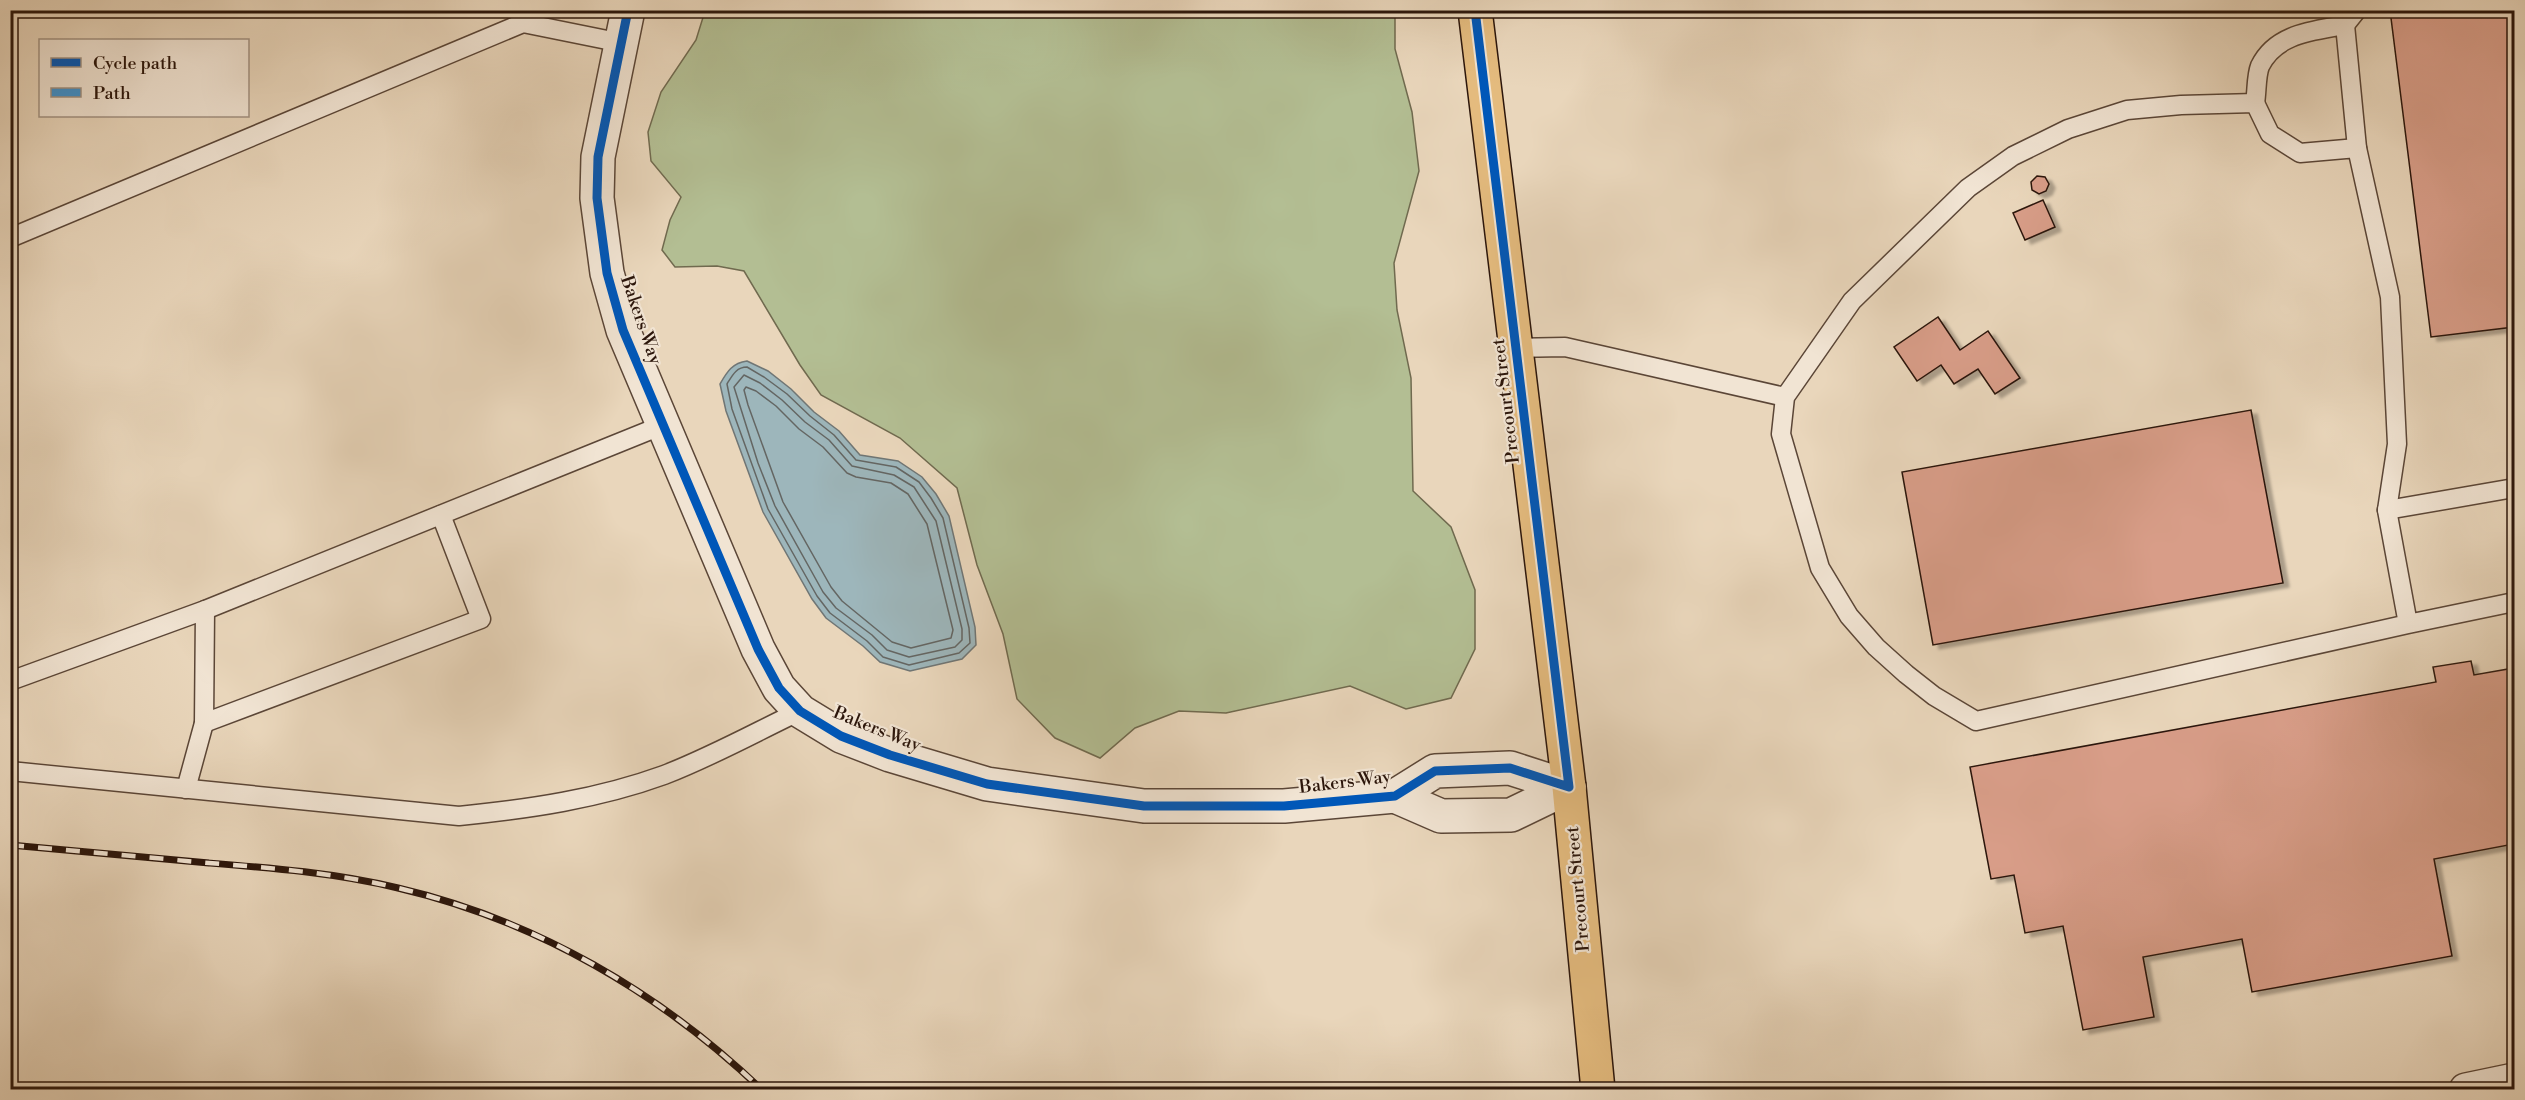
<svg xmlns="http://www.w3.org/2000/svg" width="2525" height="1100" viewBox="0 0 2525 1100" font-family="'Libre Bodoni',serif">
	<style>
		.green { fill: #b3be93; stroke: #706a4f; stroke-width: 1.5 }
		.water { fill: #9db6bb; stroke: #707675; stroke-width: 1.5 }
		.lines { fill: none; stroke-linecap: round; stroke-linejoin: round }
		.shore { stroke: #646663; stroke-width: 1.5 }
		.building { fill: #d89d88; stroke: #2c160b; stroke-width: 1.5; filter: url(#shadow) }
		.lane-casing { stroke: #5b4637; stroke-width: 21 }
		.street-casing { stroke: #5b4637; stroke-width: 36 }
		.primary-casing { stroke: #2c160b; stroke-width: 36 }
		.lane { stroke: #f1e4d3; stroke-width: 18 }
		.street { stroke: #f1e4d3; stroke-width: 33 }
		.primary { stroke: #e4bb7e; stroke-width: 33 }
		.rail-casing { stroke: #2c160b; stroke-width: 7 }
		.rail { stroke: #f1e4d3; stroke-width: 4.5; stroke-dasharray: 14; stroke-linecap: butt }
		.quiet { stroke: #3c93d2; stroke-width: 8; stroke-dasharray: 15 8; stroke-linecap: butt }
		.cycleway-casing { stroke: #f1e4d3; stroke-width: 13 }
		.cycleway { stroke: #0057b8; stroke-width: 9 }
		.labels { text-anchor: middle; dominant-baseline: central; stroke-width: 4.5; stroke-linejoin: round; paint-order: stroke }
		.street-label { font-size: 18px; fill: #2c160b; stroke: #f1e4d3 }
	</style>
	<defs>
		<filter id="shadow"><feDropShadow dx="6" dy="4" stdDeviation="1.5" flood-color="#0004"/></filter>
	</defs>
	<rect width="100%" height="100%" fill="#e9d6bb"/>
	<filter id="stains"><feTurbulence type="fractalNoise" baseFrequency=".00333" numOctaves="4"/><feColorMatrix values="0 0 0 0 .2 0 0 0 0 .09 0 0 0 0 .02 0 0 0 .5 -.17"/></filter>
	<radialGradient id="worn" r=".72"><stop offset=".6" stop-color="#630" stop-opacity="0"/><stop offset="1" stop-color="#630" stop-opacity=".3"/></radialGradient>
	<!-- green -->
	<path class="green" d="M705,11H1395V49L1412,112L1419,171L1394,263L1397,310L1411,378L1413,491L1451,527L1475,590V649L1451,698L1406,709L1350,686L1226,713L1179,711L1135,728L1100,758L1055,738L1017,699L1003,634L977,565L957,488L900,438L821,395L800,365L744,271L717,266L675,267L662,250L670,220L681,197L651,161L648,132L661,92L696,40Z"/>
	<!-- water -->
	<path class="water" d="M747,361L768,371L791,389L814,412L839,431L860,455L898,461L922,477L936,494L949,516L975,627L976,645L962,659L910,671L880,662L863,646L826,618L812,599L763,512L726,411L720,384C727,372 732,363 747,361Z"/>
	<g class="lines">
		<!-- shore -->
		<g class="shore">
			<path d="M747,367L764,377L787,394L810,416L834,435L856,460L896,467L919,482L931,498L943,518L969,628L970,643L959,653L909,665L883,657L867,641L830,613L817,596L768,509L732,409L727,384C732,376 736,367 747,367Z"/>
			<path d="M744,375L760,383L782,400L805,422L829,440L852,466L894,475L914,487L936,521L962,629V640L955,647L909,657L887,650L872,635L836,608L823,592L775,506L758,463L734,387Z"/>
			<path d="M746,387L756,391L776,406L799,429L823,447L847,473L856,477L891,483L908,494L927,524L953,630L951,638L911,648L892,642L842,601L831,587L783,502L748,405L744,390Z"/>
		</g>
	</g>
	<!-- building -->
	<g class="building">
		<path d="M2390,10H2514V327L2431,337Z"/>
		<path d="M2037,176L2045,177L2049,184L2046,191L2039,194L2032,190L2031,182Z"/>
		<path d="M2043,200L2055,227L2025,240L2013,213Z"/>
		<path d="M1938,317L1960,350L1988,331L2020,378L1995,394L1978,369L1954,384L1941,365L1917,381L1894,347Z"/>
		<path d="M2251,410L2283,583L1933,645L1902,472Z"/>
		<path d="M2471,661L2474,675L2514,668V844L2434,859L2452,956L2252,992L2242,939L2143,957L2154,1017L2083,1030L2063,926L2025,933L2014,875L1991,879L1970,767L2436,682L2433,667Z"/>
	</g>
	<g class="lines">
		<!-- lane casing -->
		<g class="lane-casing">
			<g id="lane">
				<path d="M2345,25L2357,10"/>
				<path d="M2255,103C2257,92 2256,76 2260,66C2276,33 2314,31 2345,25L2357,148"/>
				<path d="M10,238L523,23L622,43"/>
				<path d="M1516,348L1565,347L1785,397"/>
				<path d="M2387,510L2514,488"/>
				<path d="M205,610L663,425"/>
				<path d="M2408,624L2387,510L2397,444L2390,297L2357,148L2300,153L2270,134L2255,103L2181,105L2127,110L2068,129L2013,156L1968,188L1852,301L1785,397L1781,434L1820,568L1849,616L1876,647L1906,674L1934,696L1976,721L2408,624L2514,602"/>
				<path d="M10,681L205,610L204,723L186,789"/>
				<path d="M204,723L481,619L441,515"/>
				<path d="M10,771L459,816C529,809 598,799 664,775C711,757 756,732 800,711"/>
			</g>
		</g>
		<!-- street casing -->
		<g class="street-casing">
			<g id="street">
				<path d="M628,10L598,157L597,198L607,273L623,330L758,649L779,688L800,711L841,736L890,755L987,784L1144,806H1284L1395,796L1435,771L1510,768L1569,787"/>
				<path d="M1395,796L1441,816L1511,815L1569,787"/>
				<path d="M2466,1090L2514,1080"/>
			</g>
		</g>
		<!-- primary casing -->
		<g class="primary-casing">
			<path id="primary" d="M1475,10L1569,787L1598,1090"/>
		</g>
		<!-- lane -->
		<use href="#lane" class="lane"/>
		<!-- street -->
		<use href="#street" class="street"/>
		<!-- primary -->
		<use href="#primary" class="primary"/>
		<!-- rail casing -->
		<g class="rail-casing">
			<path id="rail" d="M10,845C77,851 143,857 209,863C272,868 336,873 398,888C535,920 661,993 762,1090"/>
		</g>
		<!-- rail -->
		<use href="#rail" class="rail"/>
		<!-- quiet -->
		<path class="quiet" d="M2486,1085L2487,1090"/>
		<!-- cycleway casing -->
		<g class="cycleway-casing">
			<path id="cycleway" d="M628,10L598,157L597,198L607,273L623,330L758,649L779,688L800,711L841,736L890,755L987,784L1144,806H1284L1395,796L1435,771L1510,768L1569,787L1475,10"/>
		</g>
		<!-- cycleway -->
		<use href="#cycleway" class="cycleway"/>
	</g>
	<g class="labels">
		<!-- street labels -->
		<g class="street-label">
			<text transform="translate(641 320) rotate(71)">Bakers Way</text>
			<text transform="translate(1506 401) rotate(-97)">Precourt Street</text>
			<text transform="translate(877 729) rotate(22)">Bakers Way</text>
			<text transform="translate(1345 782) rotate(-7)">Bakers Way</text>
			<text transform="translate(1578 889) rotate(-95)">Precourt Street</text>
		</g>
	</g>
	<!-- margin -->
	<rect width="2525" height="1100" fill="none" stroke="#e9d6bb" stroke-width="36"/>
	<rect x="12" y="12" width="2501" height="1076" fill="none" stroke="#2c160b" stroke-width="3"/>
	<rect x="18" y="18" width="2489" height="1064" fill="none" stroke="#2c160b" stroke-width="1.5"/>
	<!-- legend -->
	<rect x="39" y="39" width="210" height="78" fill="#f1e4d3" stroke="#a29283" stroke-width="1.5"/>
	<rect x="51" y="58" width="30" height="9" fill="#0057b8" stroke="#a29283" stroke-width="1.5"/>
	<text x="93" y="69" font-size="18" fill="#2c160b">Cycle path</text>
	<rect x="51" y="88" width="30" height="9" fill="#3c93d2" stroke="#a29283" stroke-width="1.5"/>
	<text x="93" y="99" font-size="18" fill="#2c160b">Path</text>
	<rect width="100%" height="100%" filter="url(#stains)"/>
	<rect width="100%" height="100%" fill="url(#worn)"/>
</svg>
